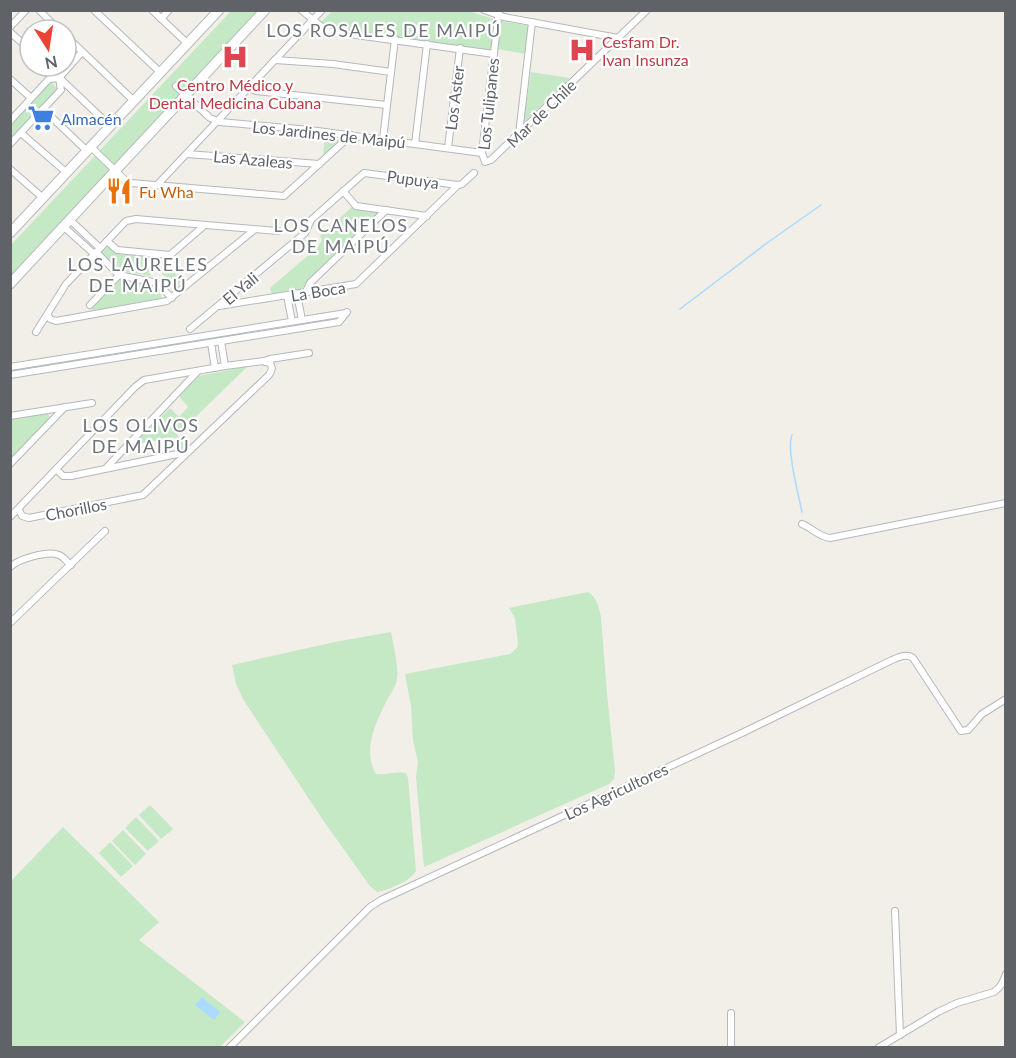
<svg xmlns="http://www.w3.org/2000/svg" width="1016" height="1058" viewBox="0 0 1016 1058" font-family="Lato,sans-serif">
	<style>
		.green { fill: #c5e8c5 }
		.water { fill: #aadaff }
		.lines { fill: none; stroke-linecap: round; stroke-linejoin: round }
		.stream { stroke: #aadaff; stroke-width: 1.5 }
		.street-casing { stroke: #b5b8bc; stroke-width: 8 }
		.secondary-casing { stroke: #b6babf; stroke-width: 11 }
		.street { stroke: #fff; stroke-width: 6 }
		.secondary { stroke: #fff; stroke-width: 9 }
		.labels { text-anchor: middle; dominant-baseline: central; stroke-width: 4.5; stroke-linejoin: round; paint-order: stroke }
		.health-label { font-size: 16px; fill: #be3a42; stroke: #fff; text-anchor: start }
		.street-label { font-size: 16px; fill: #5f6368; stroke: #fff }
		.shop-label { font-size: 16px; fill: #366cbe; stroke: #fff; text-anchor: start }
		.food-label { font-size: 16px; fill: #c56008; stroke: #fff; text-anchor: start }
		.neighbourhood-label { font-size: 18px; letter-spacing: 1.5px; fill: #70757a; stroke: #fff }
	</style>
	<rect width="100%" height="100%" fill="#f1efe8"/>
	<!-- green -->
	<g class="green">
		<path d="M333,10L468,11L497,20L492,51L327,28L320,23Z"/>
		<path d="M231,11H258L11,278V245Z"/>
		<path d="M502,21L529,26L525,54L498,49Z"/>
		<path d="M531,72L570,78L524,122V118Z"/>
		<path d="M51,82L58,89L11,141L10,125Z"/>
		<path d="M325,136L343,137L342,140L323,156Z"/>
		<path d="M353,206L376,211L378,213L377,216L301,289L272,295L270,288L311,253L301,241L304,239L318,247L322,240L320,236Z"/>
		<path d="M108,246L118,254L153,257L150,276L120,271L101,252Z"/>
		<path d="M168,264L182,282L174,288L160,271Z"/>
		<path d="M119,280L156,286L162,293L161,298L92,311V306L95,302L97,303Z"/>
		<path d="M247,332V334L161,348L160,346Z"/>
		<path d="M144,348L145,351L11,373V370Z"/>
		<path d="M248,366L177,435L188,448L185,451H179L174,437L133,445L170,408L179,417L188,407L179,396L199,376Z"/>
		<path d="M47,413L51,419L11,462V419Z"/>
		<path d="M588,592C597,597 599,608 601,617L607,694L615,771L614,779L609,784L424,867L416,777L418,762L413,740L411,706L405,674L510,654L517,648L518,643L515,618L509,608Z"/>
		<path d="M391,632C393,644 399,667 397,678C396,688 389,695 385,704C374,726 363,751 376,774C386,775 397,771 406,773L408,778L416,871C411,881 388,890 377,892L369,885L323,820L243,699L236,684L232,665L335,642Z"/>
		<path d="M150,805L173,829L161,839L139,815Z"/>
		<path d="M136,817L159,841L148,851L125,828Z"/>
		<path d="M63,827L159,922L139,940L245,1022L220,1047L11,1048V881Z"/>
		<path d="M123,830L146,854L135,865L112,841Z"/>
		<path d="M110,842L133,866L121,877L99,853Z"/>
	</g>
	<!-- water -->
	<path class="water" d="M202,997L220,1012L214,1020L195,1005Z"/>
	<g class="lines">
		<!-- stream -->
		<g class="stream">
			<path d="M680,309L767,243L821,205"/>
			<path d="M792,435C786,448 799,497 802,512"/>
		</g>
		<!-- street casing -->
		<g class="street-casing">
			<g id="street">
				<path d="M39,10L59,30"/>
				<path d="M94,10L161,73"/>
				<path d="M152,10L188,44"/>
				<path d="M301,10L327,31L494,54"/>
				<path d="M484,10L504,17L618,38"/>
				<path d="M499,10L482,153L485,162L491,160L647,10"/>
				<path d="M161,19L169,10"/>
				<path d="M10,27L26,10"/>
				<path d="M10,32L30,50"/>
				<path d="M66,36L134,101"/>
				<path d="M275,60L333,64L391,72"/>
				<path d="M47,66L110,126"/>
				<path d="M10,79L31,98"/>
				<path d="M176,86L210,118L220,122L310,130L482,153"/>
				<path d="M249,88L256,91L387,105"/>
				<path d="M43,109L87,151"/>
				<path d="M10,121L49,79L59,78L82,52"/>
				<path d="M21,133L67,173"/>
				<path d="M519,134L532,22"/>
				<path d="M383,139L395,39"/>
				<path d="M10,144L61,90L59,78"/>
				<path d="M415,144L427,44"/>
				<path d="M91,147L125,180L131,183L284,196L351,135"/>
				<path d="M448,148L460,48"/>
				<path d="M187,154L319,164"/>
				<path d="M10,169L43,198"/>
				<path d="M157,185L322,10"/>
				<path d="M343,191L356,206L427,216"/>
				<path d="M69,219L100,248"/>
				<path d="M63,226L94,254"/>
				<path d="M107,241L117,250L170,255L205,225"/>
				<path d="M96,252L119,275L157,283L172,298"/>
				<path d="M308,292L307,289L310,283L386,210"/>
				<path d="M297,294L302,320"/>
				<path d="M287,296L292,321"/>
				<path d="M90,305L119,275"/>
				<path d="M219,306L356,284L458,185L462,184L474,173"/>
				<path d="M48,315L50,319L56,321L167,301L254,230"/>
				<path d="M190,329L305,233L311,220L364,173L458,185"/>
				<path d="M36,332L66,284L126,221L136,219L278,231"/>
				<path d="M221,341L225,366"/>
				<path d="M211,343L215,368"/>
				<path d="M10,367L346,313"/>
				<path d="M10,375L339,322L347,312"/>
				<path d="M10,416L92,403"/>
				<path d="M10,464L65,407"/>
				<path d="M107,467L197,372"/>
				<path d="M57,470L63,476H71L187,452"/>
				<path d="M19,510L22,516L29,518L143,495L269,375C272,370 273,368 270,363L265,362"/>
				<path d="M10,517L135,387L144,380L225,366L264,361L270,359L309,353"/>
				<path d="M802,524C812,528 819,537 830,538L1006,503"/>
				<path d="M10,567C19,559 48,550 59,555C64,557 67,562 71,565"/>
				<path d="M10,623L105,531"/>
				<path d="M895,911L900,1035"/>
				<path d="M229,1048L370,907L381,900L744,732L892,660C899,657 907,653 913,658L961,731L968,730L982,714L1006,699"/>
				<path d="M731,1048V1013"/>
				<path d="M878,1048L938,1012L957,1003L994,992C1001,987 1003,982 1006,974"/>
			</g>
		</g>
		<!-- secondary casing -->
		<g class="secondary-casing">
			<g id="secondary">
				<path d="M10,233L219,10"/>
				<path d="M10,284L21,272L265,10"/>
			</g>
		</g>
		<!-- street -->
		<use href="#street" class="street"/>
		<!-- secondary -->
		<use href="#secondary" class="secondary"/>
	</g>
	<!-- icons -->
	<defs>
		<g id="hospital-bare" transform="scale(2.07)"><path d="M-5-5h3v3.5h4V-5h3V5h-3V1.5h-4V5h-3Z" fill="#e0444e" stroke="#fff" stroke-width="2.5" paint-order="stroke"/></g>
		<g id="supermarket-bare" transform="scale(2.07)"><path d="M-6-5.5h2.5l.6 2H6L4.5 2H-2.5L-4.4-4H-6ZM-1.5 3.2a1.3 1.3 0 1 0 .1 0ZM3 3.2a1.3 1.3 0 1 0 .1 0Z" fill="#3f7fe0" stroke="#fff" stroke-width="2.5" paint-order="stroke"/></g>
		<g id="restaurant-bare" transform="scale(2.07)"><path d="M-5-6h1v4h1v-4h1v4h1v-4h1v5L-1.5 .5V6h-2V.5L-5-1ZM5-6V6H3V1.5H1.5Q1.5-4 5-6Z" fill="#e8710a" stroke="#fff" stroke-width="2.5" paint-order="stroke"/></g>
	</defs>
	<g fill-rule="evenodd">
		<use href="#hospital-bare" x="582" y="50"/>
		<use href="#hospital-bare" x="235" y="57"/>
		<use href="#supermarket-bare" x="41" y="118"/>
		<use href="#restaurant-bare" x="119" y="191"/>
	</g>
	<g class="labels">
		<!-- health labels -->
		<g class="health-label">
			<text x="602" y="41">Cesfam Dr.<tspan x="602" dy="18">Ivan Insunza</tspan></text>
			<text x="235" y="84" text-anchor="middle">Centro Médico y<tspan x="235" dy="18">Dental Medicina Cubana</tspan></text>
		</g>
		<!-- street labels -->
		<g class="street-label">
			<text transform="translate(454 98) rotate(-83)">Los Aster</text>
			<text transform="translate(488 104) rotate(-84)">Los Tulipanes</text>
			<text transform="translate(541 113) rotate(-44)">Mar de Chile</text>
			<text transform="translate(329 134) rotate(6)">Los Jardines de Maipú</text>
			<text transform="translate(253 159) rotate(5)">Las Azaleas</text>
			<text transform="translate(413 179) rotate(8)">Pupuya</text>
			<text transform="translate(240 288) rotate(-40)">El Yali</text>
			<text transform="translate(318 291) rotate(-9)">La Boca</text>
			<text transform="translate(76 509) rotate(-11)">Chorillos</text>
			<text transform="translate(616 791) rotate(-25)">Los Agricultores</text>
		</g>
		<!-- shop labels -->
		<g class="shop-label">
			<text x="61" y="118">Almacén</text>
		</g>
		<!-- food labels -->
		<g class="food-label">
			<text x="139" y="191">Fu Wha</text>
		</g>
		<!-- neighbourhood labels -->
		<g class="neighbourhood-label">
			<text x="384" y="30">LOS ROSALES DE MAIPÚ</text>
			<text x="341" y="225">LOS CANELOS<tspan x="341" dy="21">DE MAIPÚ</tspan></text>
			<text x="138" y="264">LOS LAURELES<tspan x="138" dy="21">DE MAIPÚ</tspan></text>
			<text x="141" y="425">LOS OLIVOS<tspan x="141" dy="21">DE MAIPÚ</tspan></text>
		</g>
	</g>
	<!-- border -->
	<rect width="1016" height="1058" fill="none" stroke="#5f6368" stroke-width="24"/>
	<!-- north arrow -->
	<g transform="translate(48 48) rotate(168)"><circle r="28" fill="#ffffff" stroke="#bfc1c3" stroke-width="1.5"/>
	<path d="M0-4.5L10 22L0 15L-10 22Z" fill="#ea4335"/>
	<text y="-9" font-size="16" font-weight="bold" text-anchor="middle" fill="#5f6368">N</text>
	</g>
</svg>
